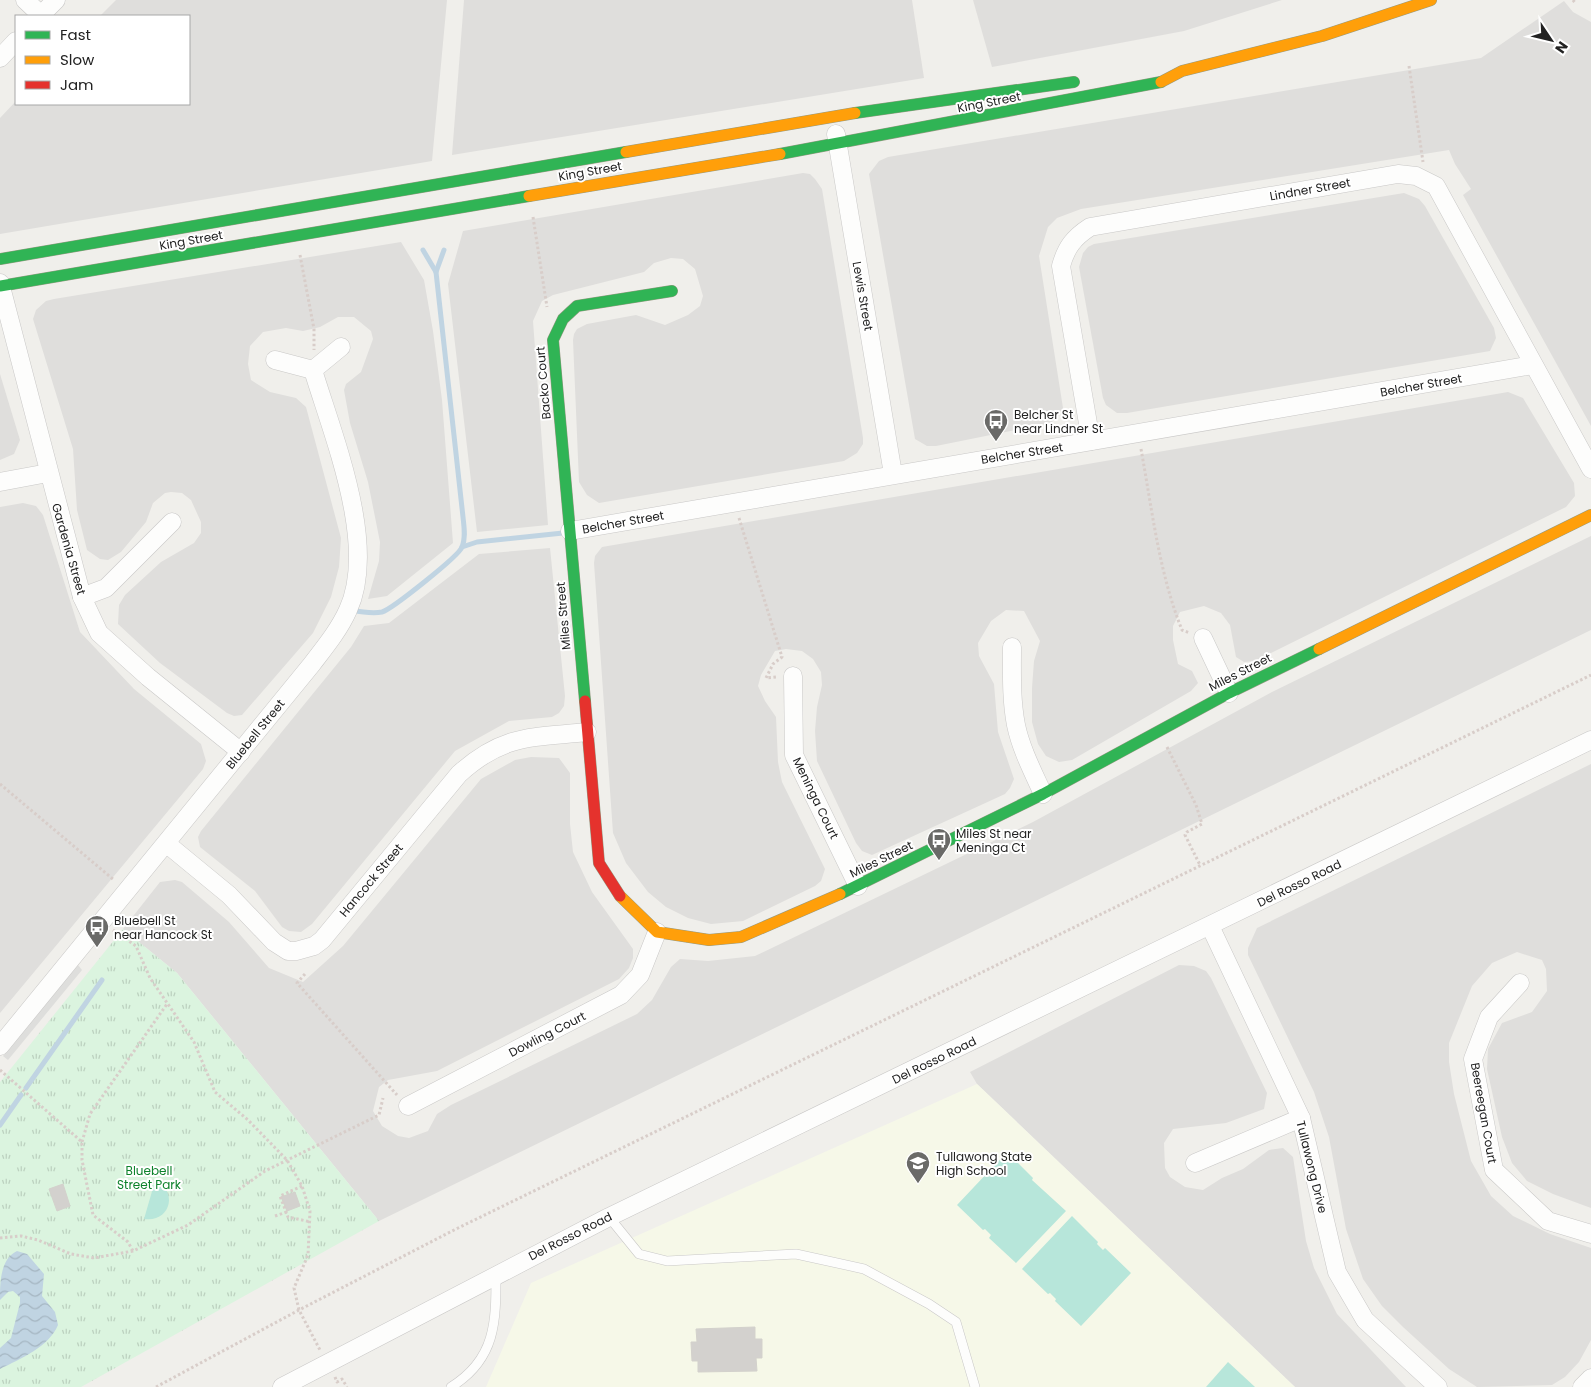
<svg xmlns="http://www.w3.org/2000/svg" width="1591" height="1387" viewBox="0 0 1591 1387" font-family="Poppins,sans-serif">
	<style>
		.residential { fill: #dfdedc }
		.education { fill: #f6f8e8 }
		.religious { fill: #dededc }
		.park { fill: url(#park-tufts) }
		.pitch { fill: #b7e6da }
		.water { fill: url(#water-waves) }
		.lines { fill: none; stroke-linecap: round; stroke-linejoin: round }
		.stream { stroke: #c0d4e2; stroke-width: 5 }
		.building { fill: #d3d1ce; stroke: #d3d1cc }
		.lane-casing { stroke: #c9c8c7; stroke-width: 10 }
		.street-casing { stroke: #c9c8c7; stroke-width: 19 }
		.fast-casing { stroke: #959a82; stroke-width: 12 }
		.slow-casing { stroke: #959a82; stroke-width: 12 }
		.jam-casing { stroke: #959a82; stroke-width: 12 }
		.path { stroke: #d8cdc9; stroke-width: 3; stroke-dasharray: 2.5 2.5; stroke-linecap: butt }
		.lane { stroke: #fdfdfc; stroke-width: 9 }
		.street { stroke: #fdfdfc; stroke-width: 18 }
		.fast { stroke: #30b455; stroke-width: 11 }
		.slow { stroke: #ff9f0a; stroke-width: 11 }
		.jam { stroke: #e5322d; stroke-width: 11 }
		.labels { text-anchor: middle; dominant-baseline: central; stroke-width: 4; stroke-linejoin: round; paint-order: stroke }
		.street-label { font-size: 12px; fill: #222; stroke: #fff }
		.poi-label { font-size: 12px; fill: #222; stroke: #fff; text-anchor: start }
		.park-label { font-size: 12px; fill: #0e822c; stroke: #fff }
	</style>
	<defs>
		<pattern id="park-tufts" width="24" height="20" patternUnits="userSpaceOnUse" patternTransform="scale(1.25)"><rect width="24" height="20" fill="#dbf4df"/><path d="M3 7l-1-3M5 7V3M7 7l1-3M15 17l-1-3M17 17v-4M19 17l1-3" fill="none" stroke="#bcd1bf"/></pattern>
		<pattern id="water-waves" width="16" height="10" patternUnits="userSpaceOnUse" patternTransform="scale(1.25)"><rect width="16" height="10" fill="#c0d4e2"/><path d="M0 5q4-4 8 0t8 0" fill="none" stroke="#a5b6c2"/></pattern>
	</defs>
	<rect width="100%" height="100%" fill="#f0efeb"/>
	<!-- residential -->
	<g class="residential">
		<path d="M116,0H447L432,161L0,234V118L16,101V104H189V16H100Z"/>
		<path d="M464,0H912L924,78L452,155Z"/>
		<path d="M973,0H1282L1184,31L992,67Z"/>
		<path d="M1564,1L1573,12L1591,22V426L1463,195L1471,189L1455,164L1449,150L1081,209L1057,218L1048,227L1039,256L1063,408L1061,413L1051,423L936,446H927L915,439L869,174L879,161L888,157L1481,58Z"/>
		<path d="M803,173L810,174L815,179L822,189L863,438V444L857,453L844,461L599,503L587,495L579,482L573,340L574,334L577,329L587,324L636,315L665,325L688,315L700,306L703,296L695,269L683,259L671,258L654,263L644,272L553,295L542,301L533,321L548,525L477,532L448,284L463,231Z"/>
		<path d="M1404,193L1419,199L1425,206L1494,328L1496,338L1490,351L1127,413H1117L1106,405L1103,398L1079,267L1083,253L1088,247L1094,244Z"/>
		<path d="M401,242L424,280L433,331L442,400L453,543L387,596L368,599L379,561L380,542L368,482L350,423L344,390L346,384L361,372L373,339L371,331L354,317H338L320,327L303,331L286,328L263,332L250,346L248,364L251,380L270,392L296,398L306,407L341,538L339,567L331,597L313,633L242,715L234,716L227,713L160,663L118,624L119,605L125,595L161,562L194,543L201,533V522L191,500L182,493L171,492L165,493L153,503L146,522L121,552L108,560L100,559L87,550L77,510L73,449L33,319L36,310L46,301L54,299Z"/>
		<path d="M0,374L20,440L14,454L0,460Z"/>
		<path d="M1508,392L1523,398L1574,483L1575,496L1566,507L1255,661L1244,662L1236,657L1230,625L1221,613L1204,606L1180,612L1173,626V640L1178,664L1192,671L1198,683L1191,691L1072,760L1059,762L1046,756L1038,744L1032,722V688L1034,661L1040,641L1024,611L1006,610L991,621L978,643L979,656L994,684L998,732L1014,779L1010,788L1005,794L872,855L862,851L856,843L817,761L815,731L817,707L822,685L821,672L813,659L802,651L786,649L775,651L761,675L758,686L765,701L776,717L778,762L782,782L825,869L821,881L815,886L743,921L711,924L688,918L666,907L648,892L626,863L613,833L594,563L595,556L602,547Z"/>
		<path d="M23,503L36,506L43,515L80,632L134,689L201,744L206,761L203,769L0,1013V507Z"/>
		<path d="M1591,536V630L379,1221L177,973L123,929L160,882L175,880L182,882L229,922L269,968L303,982L343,946L481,779L515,760L531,757L559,758L570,773V824L573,852L592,892L633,949V958L629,968L619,979L437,1071L388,1080L379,1087L373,1111L382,1126L398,1136L409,1138L428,1131L437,1114L451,1105L637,1014L652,1000L671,967L680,959L708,961L755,956L1033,822L1272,692Z"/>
		<path d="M550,548L565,696L564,706L559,713L552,717L509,721L455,751L312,924L301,932L289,931L282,927L255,891L200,847L198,837L201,831L351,647L364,626L389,623L479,554Z"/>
		<path d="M1591,764V1208L1553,1194L1527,1181L1512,1163L1502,1137L1487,1069L1488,1049L1502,1023L1532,1012L1547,991L1546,969L1542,960L1517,952L1492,963L1472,986L1449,1043V1062L1454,1094L1471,1161L1491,1196L1513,1216L1550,1234L1591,1248V1340L1579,1362L1565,1377L1552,1385L1477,1387L1449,1369L1403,1327L1382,1306L1363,1279L1346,1229L1329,1137L1314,1092L1248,955V948L1257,928Z"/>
		<path d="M1179,965L1194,966L1206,971L1211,978L1267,1093L1264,1109L1226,1123L1173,1129L1164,1143L1165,1168L1170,1177L1185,1187L1203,1190L1222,1178L1243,1169L1269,1150L1283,1148L1293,1157L1306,1241L1314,1268L1337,1314L1406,1387H1295L977,1084L970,1072Z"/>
	</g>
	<!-- education -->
	<path class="education" d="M977,1084L1295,1387H486L531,1283Z"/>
	<!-- religious -->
	<path class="religious" d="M78,965L82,970L8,1060L3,1056Z"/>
	<!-- park -->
	<path class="park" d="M123,929L177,973L379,1221L81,1387H0V1082Z"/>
	<!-- pitch -->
	<g class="pitch">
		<path d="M1007,1152L1033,1178L1032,1180L1066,1211L1016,1263L989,1238L991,1235L985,1229L983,1230L957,1205Z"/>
		<path d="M155,1181C179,1191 170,1223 144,1219Z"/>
		<path d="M1072,1216L1098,1242L1097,1244L1103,1250L1105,1248L1131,1273L1081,1326L1055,1301L1056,1299L1050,1293L1048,1294L1022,1269Z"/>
		<path d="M1228,1362L1255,1387H1206Z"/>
	</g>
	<!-- water -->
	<path class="water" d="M17,1251L27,1254L44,1274L42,1296L55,1312L58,1325C49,1347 20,1359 0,1369V1348L11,1338L20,1303V1297L13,1291L8,1292L0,1300C0,1283 0,1259 17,1251Z"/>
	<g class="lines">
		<!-- stream -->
		<g class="stream">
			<path d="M436,272L444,250"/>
			<path d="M462,547L477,542L563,533"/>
			<path d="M351,610C361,612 372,614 382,612C392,609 459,556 462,547C466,538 464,527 463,517L436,272L423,250"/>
			<path d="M26,1088L102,980"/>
			<path d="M0,1125L21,1095"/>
		</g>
	</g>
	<!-- building -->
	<g class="building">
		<path d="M63,1184L70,1206L57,1211L49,1189Z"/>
		<path d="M295,1192L300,1206L287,1211L281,1197Z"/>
		<path d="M755,1327V1339H762V1358H756L757,1371L698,1372V1361H692L691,1342H697L696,1329Z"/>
	</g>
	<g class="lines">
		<!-- lane casing -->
		<g class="lane-casing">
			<g id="lane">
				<path d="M609,1217L639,1254L667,1261L796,1254L864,1269L929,1304L956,1322L975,1387"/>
				<path d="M451,1387C496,1359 496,1322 496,1274"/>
			</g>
		</g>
		<!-- street casing -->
		<g class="street-casing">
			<g id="street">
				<path d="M25,0L41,15"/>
				<path d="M40,16L56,0"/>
				<path d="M0,58L16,41"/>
				<path d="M836,134L893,474"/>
				<path d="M0,283L82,597L99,633L148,677L241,752"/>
				<path d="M275,360L313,370L341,347"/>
				<path d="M1091,441L1061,266C1066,248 1073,238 1090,227L1398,174L1416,176L1436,186L1591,469"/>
				<path d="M0,482L48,473"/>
				<path d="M570,531L1533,365"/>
				<path d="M82,597L106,588L172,522"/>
				<path d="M1203,638L1229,693"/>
				<path d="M1012,647C1012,673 1011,699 1016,725C1021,749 1033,772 1043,794"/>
				<path d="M793,676L794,755L858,886"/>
				<path d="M167,844L229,895L274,942L288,951H296L314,946L322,940L459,774C503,734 531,738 587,732"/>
				<path d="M1210,926L1301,1118L1337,1272L1365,1320L1438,1387"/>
				<path d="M1520,983L1489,1017L1473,1059L1494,1170L1548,1221L1591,1234"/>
				<path d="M0,1046L312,664C325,647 339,630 348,610C378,545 333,436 313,370"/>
				<path d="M408,1106L621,995L640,975L657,932"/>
				<path d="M1195,1163L1301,1118"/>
				<path d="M282,1387L609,1217L1591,740"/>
				<path d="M1582,1387L1591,1378"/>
			</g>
		</g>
		<!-- fast casing -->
		<g class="fast-casing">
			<g id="fast">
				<path d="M855,113L1074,82"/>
				<path d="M780,154L1161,82"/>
				<path d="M0,259L626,152"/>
				<path d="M0,286L529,196"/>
				<path d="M585,701L553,340L563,319L577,306L672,291"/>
				<path d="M840,894L1043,794L1229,693L1319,649"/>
			</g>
		</g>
		<!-- slow casing -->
		<g class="slow-casing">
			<g id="slow">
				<path d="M1161,82L1182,71L1322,36L1431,0"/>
				<path d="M626,152L855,113"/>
				<path d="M529,196L780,154"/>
				<path d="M1319,649L1591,515"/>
				<path d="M620,896L657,932L709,940L741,937L840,894"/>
			</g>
		</g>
		<!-- jam casing -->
		<g class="jam-casing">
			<path id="jam" d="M585,701L599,863L620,896"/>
		</g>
		<!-- path -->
		<g class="path">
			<path d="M1573,0L1576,4"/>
			<path d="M1409,66L1423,162"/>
			<path d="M533,217L547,307"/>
			<path d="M300,255L314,329V350"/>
			<path d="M1141,449C1152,509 1159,573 1182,630L1190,633"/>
			<path d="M739,518L782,657L773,664L766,678L777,677"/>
			<path d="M1167,747L1196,805L1202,824L1187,832L1185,835L1200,865"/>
			<path d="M0,784L114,880"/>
			<path d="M113,930L136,946L150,978L194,1042L215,1092L248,1120L287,1160L302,1186L310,1211L308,1255L294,1288L299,1310L320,1350"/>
			<path d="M305,974L297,983L397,1095"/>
			<path d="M0,1070L82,1142V1160L93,1215L128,1242L133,1251"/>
			<path d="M82,1142L90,1114L167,1004"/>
			<path d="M302,1186L280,1196L288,1217L311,1222"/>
			<path d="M275,1216L287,1212"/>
			<path d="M0,1238L21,1236L38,1240L71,1254L94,1258L133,1251L188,1225L265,1171L379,1115L383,1098"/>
			<path d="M335,1377L337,1382L342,1379L347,1387"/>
			<path d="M156,1387L299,1310L456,1229L1591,675"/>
		</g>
		<!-- lane -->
		<use href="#lane" class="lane"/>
		<!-- street -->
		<use href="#street" class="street"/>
		<!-- fast -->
		<use href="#fast" class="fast"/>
		<!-- slow -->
		<use href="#slow" class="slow"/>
		<!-- jam -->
		<use href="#jam" class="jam"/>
	</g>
	<!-- icons -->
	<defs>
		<g id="bus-pin" transform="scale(1.25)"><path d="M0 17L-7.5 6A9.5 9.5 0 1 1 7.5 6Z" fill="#6a6a68" stroke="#fff"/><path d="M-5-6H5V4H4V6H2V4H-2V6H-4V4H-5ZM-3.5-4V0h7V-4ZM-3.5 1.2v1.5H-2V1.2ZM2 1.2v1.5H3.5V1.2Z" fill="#fff"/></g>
		<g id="school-pin" transform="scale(1.25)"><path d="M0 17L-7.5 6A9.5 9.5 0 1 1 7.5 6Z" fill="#6a6a68" stroke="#fff"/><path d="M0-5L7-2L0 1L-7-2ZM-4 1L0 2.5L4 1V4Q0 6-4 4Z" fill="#fff"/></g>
	</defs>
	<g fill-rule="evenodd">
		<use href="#bus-pin" x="996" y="421"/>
		<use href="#bus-pin" x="939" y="840"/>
		<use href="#bus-pin" x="97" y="927"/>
		<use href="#school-pin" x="918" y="1163"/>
	</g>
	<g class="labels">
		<!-- street labels -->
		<g class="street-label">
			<text transform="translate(989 102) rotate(-11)">King Street</text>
			<text transform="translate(590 171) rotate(-10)">King Street</text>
			<text transform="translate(1310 189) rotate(-10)">Lindner Street</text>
			<text transform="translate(191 240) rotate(-10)">King Street</text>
			<text transform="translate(863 296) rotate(80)">Lewis Street</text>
			<text transform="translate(543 383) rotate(-95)">Backo Court</text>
			<text transform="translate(1421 385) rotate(-10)">Belcher Street</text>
			<text transform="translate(1022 453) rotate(-9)">Belcher Street</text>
			<text transform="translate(623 522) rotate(-10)">Belcher Street</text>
			<text transform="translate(69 549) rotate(74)">Gardenia Street</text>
			<text transform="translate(563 616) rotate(-95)">Miles Street</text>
			<text transform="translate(1240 672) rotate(-27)">Miles Street</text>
			<text transform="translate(255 734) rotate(-51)">Bluebell Street</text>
			<text transform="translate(816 798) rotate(64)">Meninga Court</text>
			<text transform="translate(881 859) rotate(-26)">Miles Street</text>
			<text transform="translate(371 880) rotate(-50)">Hancock Street</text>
			<text transform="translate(1299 883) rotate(-26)">Del Rosso Road</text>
			<text transform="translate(547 1034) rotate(-27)">Dowling Court</text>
			<text transform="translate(934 1060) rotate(-26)">Del Rosso Road</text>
			<text transform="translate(1484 1113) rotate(80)">Beereegan Court</text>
			<text transform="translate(1312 1167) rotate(76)">Tullawong Drive</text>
			<text transform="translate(570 1236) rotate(-27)">Del Rosso Road</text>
		</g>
		<!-- poi labels -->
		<g class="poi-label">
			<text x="1014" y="414">Belcher St<tspan x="1014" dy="14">near Lindner St</tspan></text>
			<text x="956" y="833">Miles St near<tspan x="956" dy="14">Meninga Ct</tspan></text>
			<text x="114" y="920">Bluebell St<tspan x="114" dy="14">near Hancock St</tspan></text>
			<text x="936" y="1156">Tullawong State<tspan x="936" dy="14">High School</tspan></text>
		</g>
		<!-- park labels -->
		<g class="park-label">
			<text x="149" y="1170">Bluebell<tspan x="149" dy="14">Street Park</tspan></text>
		</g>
	</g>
	<!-- legend -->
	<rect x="15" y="15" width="175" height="90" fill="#ffffff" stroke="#a7a7a7"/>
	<rect x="25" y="31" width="25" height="8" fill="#30b455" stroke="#a7a7a7"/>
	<text x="60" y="40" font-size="15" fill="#222222">Fast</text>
	<rect x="25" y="56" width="25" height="8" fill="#ff9f0a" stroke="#a7a7a7"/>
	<text x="60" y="65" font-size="15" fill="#222222">Slow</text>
	<rect x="25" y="81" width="25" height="8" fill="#e5322d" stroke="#a7a7a7"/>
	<text x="60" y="90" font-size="15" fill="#222222">Jam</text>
	<!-- north arrow -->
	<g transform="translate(1551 40) rotate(125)" stroke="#ffffff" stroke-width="4" paint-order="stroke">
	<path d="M0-4L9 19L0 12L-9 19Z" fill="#222222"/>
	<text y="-8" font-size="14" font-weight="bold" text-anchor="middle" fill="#222222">N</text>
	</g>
</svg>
